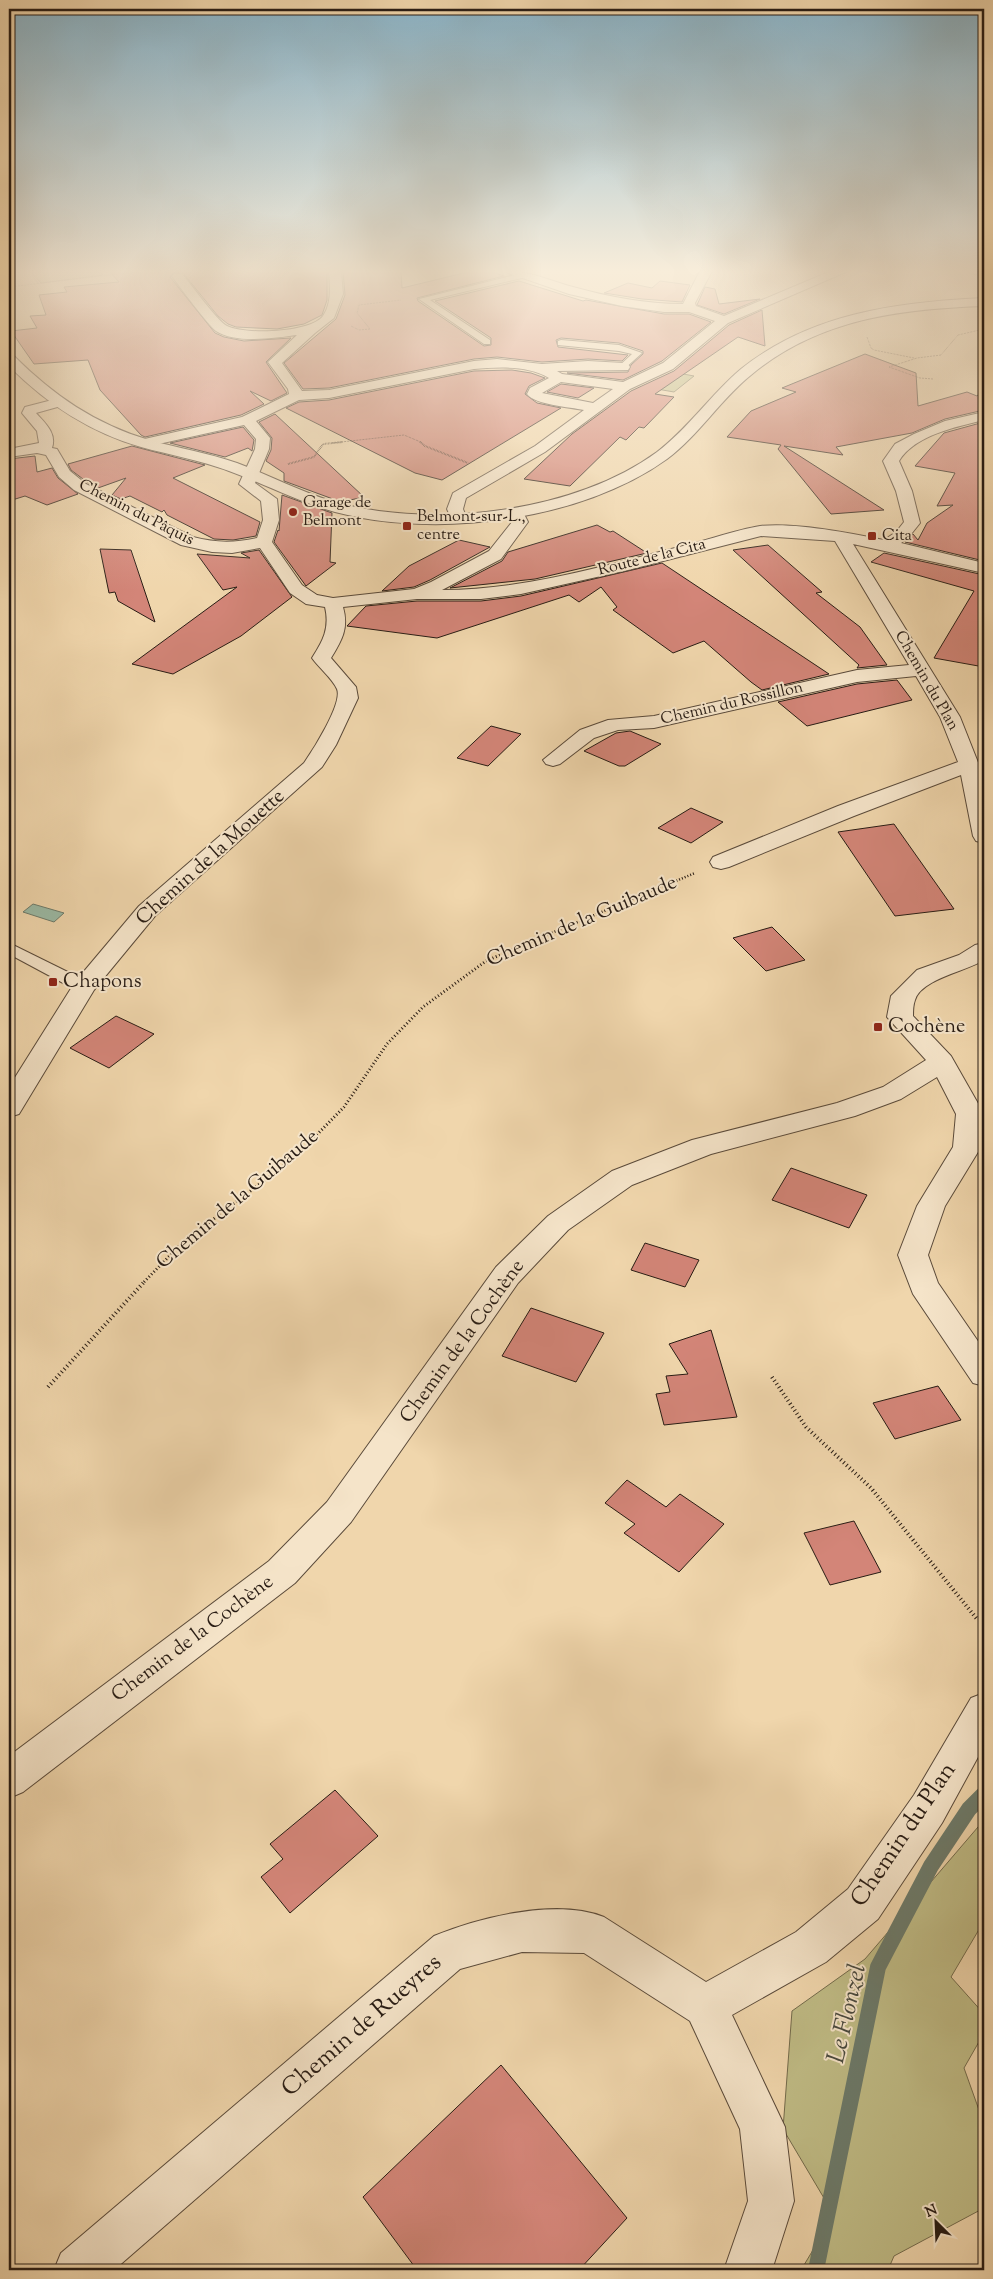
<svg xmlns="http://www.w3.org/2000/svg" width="993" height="2279" viewBox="0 0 993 2279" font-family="'Sorts Mill Goudy',serif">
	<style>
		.green { fill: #c0bc86; stroke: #746c4d }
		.water { fill: #9bbaa5; stroke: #6d7b6b }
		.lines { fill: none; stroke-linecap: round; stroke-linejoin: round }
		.stream { stroke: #6d7b6b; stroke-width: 16 }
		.building { fill: #d38578; stroke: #281c14 }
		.service-casing { stroke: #5a4a3a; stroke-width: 2 }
		.minor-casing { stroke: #5a4a3a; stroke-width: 2 }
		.tertiary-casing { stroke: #5a4a3a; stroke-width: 2 }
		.motorway-casing { stroke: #281c14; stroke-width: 2 }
		.path-far4 { stroke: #281c14; stroke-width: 1; stroke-dasharray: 0.5 1; stroke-linecap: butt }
		.path-far3 { stroke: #281c14; stroke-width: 2; stroke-dasharray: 0.5 1; stroke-linecap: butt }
		.path-far2 { stroke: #281c14; stroke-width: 2.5; stroke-dasharray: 1 2; stroke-linecap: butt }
		.path-far1 { stroke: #281c14; stroke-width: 3; stroke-dasharray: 1 2.5; stroke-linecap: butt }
		.path { stroke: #281c14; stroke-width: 4; stroke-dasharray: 1 3; stroke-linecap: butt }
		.service { fill: #f5e4c9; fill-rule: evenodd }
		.minor { fill: #f5e4c9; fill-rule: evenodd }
		.tertiary { fill: #f5e4c9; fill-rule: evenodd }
		.motorway { fill: #f0d6ac; fill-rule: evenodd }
		.poi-dot { fill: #8f2418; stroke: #f5e4c9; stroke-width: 2 }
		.labels { text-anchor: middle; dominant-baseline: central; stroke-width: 4; stroke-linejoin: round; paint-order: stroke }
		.far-poi-label { font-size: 16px; fill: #281c14; stroke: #f5e4c9; text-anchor: start }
		.far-street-label { font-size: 16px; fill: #281c14; stroke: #f5e4c9 }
		.street-label { font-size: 20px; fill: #281c14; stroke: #f5e4c9 }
		.poi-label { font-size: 20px; fill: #281c14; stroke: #f5e4c9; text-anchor: start }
		.near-street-label { font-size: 24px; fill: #281c14; stroke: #f5e4c9 }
		.near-water-label { font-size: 25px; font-style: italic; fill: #4a4b40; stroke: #f5e4c9 }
	</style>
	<rect width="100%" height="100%" fill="#f0d6ac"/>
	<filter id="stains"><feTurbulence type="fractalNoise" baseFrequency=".004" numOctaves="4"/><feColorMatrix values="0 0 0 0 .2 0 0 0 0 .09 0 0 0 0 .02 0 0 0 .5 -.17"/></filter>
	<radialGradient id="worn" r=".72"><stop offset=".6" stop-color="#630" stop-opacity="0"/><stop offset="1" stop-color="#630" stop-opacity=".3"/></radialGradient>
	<!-- green -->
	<g class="green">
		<path d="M30,271H99L103,275L41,283Z"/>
		<path d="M678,373L694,376L674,392L651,388Z"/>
		<path d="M984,1820V1921L951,1977L984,2014V2033L964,2068L984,2124V2208L894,2256L888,2270H801L834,2215L783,2129L792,2011L865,1959Z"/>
	</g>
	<!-- water -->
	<path class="water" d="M33,904L64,913L54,922L23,912Z"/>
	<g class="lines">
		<!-- stream -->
		<path class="stream" d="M816,2270L878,1967L931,1866L969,1809L984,1794"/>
	</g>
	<!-- building -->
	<g class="building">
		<path d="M109,271H327V300L322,315L304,324L277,329L236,327L228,324L218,316L183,273H173L170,277L215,333L224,337L244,341L291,338L266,362L287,393L271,401L250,391L264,404L241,415L145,437L141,435L100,390L88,360L34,364L11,331L37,328L30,316L46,315L39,295L67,292L64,287L119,282Z"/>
		<path d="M343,271H401L402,288L472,271H490L504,276L417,298L418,301L484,346L491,345V338L435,301L519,281L583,301L586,300L664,314H689L711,322L662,361L623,380L567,373L628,372L631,365L643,354V351L619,343L561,338L556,340L558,347L628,355L622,361L588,359L542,362L497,357L474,359L329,388L303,389L284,363L336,319L345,295Z"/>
		<path d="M660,281L690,285L682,302L642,299L604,293L628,283L652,288Z"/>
		<path d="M705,287L715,289L719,304L760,299L724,314L697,305Z"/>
		<path d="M762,310L765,346L738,337L655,394L674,397L644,428L639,427L626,440L620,437L570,486L524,479L572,434L631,391L674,371L729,325Z"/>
		<path d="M865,354L916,373L918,406L967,392L977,396L984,388V410L945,419L912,433L836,447L843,455L784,446L884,510L831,514L778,449L781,445L727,437L751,411L796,392L782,388Z"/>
		<path d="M512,370L531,373L545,378L529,386L525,394L537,403L561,408L442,480L415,473L286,408L299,402L329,400L474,371Z"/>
		<path d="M561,384L594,388L578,398L547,392Z"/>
		<path d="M275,414L364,497L341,502L284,481V473L266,461L271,450L272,438L259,422Z"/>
		<path d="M984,422V561L905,542L913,534L918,540L927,523L953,505L937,506L955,473L915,466L944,433Z"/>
		<path d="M243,427L254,440L252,451L248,448L225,457L170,443Z"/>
		<path d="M132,446L205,465L173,478L260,522L256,536L233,540L214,539L167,515L164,510L162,512L130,496L121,499L112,495L126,478L98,488L87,482L71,470L68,464Z"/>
		<path d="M35,456L37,472L52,468L58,478L78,494L47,505L25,496L9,501V459Z"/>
		<path d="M282,495L332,513L330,562L336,563L306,586L274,542L278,530L279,531Z"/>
		<path d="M597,525L610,532L613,531L647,553L535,579L450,588L502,561L508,552Z"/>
		<path d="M459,540L490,547L430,580L414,587L382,591L409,566Z"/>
		<path d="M768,545L822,592L816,593L860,627L887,665L857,668L859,665L733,550Z"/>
		<path d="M100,549L131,550L155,622L118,601L115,592L109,593Z"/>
		<path d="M259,550L292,597L241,636L173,674L132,664L237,587L223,590L197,554L250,558L241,553Z"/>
		<path d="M884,553L984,575V667L934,658L974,591L871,562Z"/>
		<path d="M662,563L829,674L762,690L751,682L704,641L673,653L613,610L617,607L601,587L579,602L569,595L437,638L347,626L366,606L417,601H481L521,596Z"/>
		<path d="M897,680L912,700L807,726L778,702L857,684Z"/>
		<path d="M491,726L521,734L488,766L457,758Z"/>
		<path d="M630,731L661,744L625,766H619L584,751L616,733Z"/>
		<path d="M691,808L723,822L691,843L658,828Z"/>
		<path d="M894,824L954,909L895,916L838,832Z"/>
		<path d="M772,927L805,960L766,971L733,938Z"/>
		<path d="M116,1016L154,1034L109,1068L70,1048Z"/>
		<path d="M791,1168L867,1195L849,1228L772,1200Z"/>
		<path d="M645,1243L699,1260L685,1287L631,1270Z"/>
		<path d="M531,1308L604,1333L576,1382L502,1356Z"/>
		<path d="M711,1330L737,1417L664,1425L656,1394L670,1392L666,1376L688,1374L669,1344Z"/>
		<path d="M938,1386L961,1420L895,1439L873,1403Z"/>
		<path d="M627,1480L666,1507L680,1494L724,1524L679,1572L624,1533L635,1524L605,1503Z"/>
		<path d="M854,1521L881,1572L830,1585L804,1533Z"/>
		<path d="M335,1790L378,1836L290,1913L261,1877L283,1859L270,1844Z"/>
		<path d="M501,2065L627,2218L579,2270H417L363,2197Z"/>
	</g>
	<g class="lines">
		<!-- service casing -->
		<g class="service-casing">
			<g id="service">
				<path d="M523,273L527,275L526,277L430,300L490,340V344H484L419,299Z"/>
				<path d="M561,340L619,345L642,353L623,370L618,367L632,354L619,351L558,345V341Z"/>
				<path d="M9,943L90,983L92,987L90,991H78L9,954Z"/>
			</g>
		</g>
		<!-- minor casing -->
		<g class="minor-casing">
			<g id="minor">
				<path d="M329,271H341L343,294L334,318L315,333L282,363L302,391L329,390L474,361L497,359L542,364L588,361L623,363L628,364L630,367L628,370L557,371L562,374L623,382L663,363L715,321L689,312H664L622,306L569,294L508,273L506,271C530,271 550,281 573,287C609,297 646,304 683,304L700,271H712L695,303L696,306L724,316L831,271H848L728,323L673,369L630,389L545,452L466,498L463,509L467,519L465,522H453L447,509L453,493L535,446L584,410C570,407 535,405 527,394L530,388L549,378C528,365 498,367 474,369L329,398L299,400L256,421L270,438L269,449L255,483L277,499L279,520L272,542L302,585L317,595L333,598L414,589L431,582L489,551L512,522L510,517L512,514H524L528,522L501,559L442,590C525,590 607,565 687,545C711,539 736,530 760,526C793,522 851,533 884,540L896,532L904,522L896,491L883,461L895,444L914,434L945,421L984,412V420C956,427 915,435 899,461L912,491L920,523L908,538L901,543L984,563V573L853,544L960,717L979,765L984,787V843L976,841L973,836L961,775L854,816L729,867L721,869L713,867L710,862L713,857L838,806L958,762L940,717L916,676L857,682L654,728L618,730L594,738L560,764L553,766L546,764L543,760L580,730L608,720L654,716L857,670L909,665L835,541L761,536L628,570L521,594L481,599H417L343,607C349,628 342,640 331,658L356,687L358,698L336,745L322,767L155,916L94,990L19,1114L9,1117V1087L75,982L139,906L304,763C313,750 343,703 337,689C332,678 319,668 312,658C323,641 330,628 325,607L306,604L290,593L260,548L232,553L212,552L181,545L74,490L59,477L46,455L37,453L9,457V449L39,443L37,431L22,413L25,407L56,399L61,400L63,403L61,406L36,413C45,423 57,433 52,448L57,449L70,471L86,484L193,537C216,543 234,543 257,538L263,520L261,501L239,484L255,449L256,439L244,425L145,447L138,443L140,440L242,417L289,394L288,389L268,362L297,335C275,338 235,344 216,331C208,325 179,286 172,276L174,274H182C191,284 217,321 227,326C245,335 310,333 323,316C332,303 330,286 329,271ZM561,382L613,389L593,403L542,393Z"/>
				<path d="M984,943V960C967,971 921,979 915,1000C913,1005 913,1011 913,1016L951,1056L984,1114L981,1147L945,1206L928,1255L938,1283L984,1350V1386L973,1383L913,1294L898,1255L917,1206L953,1147L956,1114L937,1077L901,1099L855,1116L711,1154L632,1185L568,1230L518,1283L351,1522L295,1583L23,1792L9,1798V1756L269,1561L327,1502L496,1267L548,1216L612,1171L692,1140L837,1103L883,1087L926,1060L887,1017L891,996L917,970L959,955L975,945Z"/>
				<path d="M984,1693V1746L942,1823L878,1919L826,1962L732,2015L785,2127L794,2201L772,2270H724L748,2201L740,2129L690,2021L584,1953L522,1952L460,1969L114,2270H54L61,2253L434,1936C480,1917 557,1898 604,1917L706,1982L796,1932L848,1889L914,1795L971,1698Z"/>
			</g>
		</g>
		<!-- tertiary casing -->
		<g class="tertiary-casing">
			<path id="tertiary" d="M984,298V306C900,309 818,319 751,375C720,400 699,435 667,459C581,521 436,539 335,512C298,502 265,484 229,471C200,460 170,455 141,447C89,432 47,404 9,366V355L14,356C53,395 95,424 149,440C178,448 208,453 237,463C272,476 306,495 342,504C439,528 575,512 657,452C689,428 711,394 741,369C811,313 898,302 984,298Z"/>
		</g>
		<!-- motorway casing -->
		<g class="motorway-casing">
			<path id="motorway" d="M968,271H984V276L970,273Z"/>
		</g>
		<!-- path-far4 -->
		<g class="path-far4">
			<path d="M28,271L39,284"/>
			<path d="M9,287L144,271"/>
			<path d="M351,326L359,330L370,329L357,313L359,305L401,300"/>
			<path d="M867,337L871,348L874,350L914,358"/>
			<path d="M933,379L920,378L889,367L917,358L941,355L958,335L984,329"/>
			<path d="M332,443L404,435L423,443"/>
		</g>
		<!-- path-far3 -->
		<g class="path-far3">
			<path d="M420,442L425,446L468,463"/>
			<path d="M288,464L314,457L323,444L343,442"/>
		</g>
		<!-- path-far2 -->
		<path class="path-far2" d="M549,934L695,873"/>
		<!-- path-far1 -->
		<path class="path-far1" d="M144,1282L182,1243L295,1157L344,1107L387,1044L423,1007L486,961L552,933"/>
		<!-- path -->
		<g class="path">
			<path d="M772,1377L806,1427L871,1488L977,1619"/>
			<path d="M48,1387L145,1281"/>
		</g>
		<!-- service -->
		<use href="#service" class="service"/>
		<!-- minor -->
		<use href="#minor" class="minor"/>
		<!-- tertiary -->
		<use href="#tertiary" class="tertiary"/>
		<!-- motorway -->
		<use href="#motorway" class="motorway"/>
	</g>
	<!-- sky -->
	<linearGradient id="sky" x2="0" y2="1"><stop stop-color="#89b6cd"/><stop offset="0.46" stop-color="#f8edda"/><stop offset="1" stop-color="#f8edda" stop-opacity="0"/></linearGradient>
	<rect width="993" height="590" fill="url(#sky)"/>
	<!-- markers -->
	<g class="poi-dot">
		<circle cx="293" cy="512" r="5"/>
		<rect x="402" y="521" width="10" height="10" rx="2.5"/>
		<rect x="867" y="531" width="10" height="10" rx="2.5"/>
		<rect x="48" y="977" width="10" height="10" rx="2.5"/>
		<rect x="873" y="1022" width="10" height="10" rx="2.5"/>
	</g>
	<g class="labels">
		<!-- far-poi labels -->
		<g class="far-poi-label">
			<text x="303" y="503">Garage de<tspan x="303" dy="18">Belmont</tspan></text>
			<text x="417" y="517">Belmont-sur-L.,<tspan x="417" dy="18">centre</tspan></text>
			<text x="882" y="536">Cita</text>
		</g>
		<!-- far-street labels -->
		<g class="far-street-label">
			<text transform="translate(136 513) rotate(27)">Chemin du Pâquis</text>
			<text transform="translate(652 558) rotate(-14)">Route de la Cita</text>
			<text transform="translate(926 681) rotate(60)">Chemin du Plan</text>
			<text transform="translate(732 704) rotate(-13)">Chemin du Rossillon</text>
		</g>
		<!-- street labels -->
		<g class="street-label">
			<text transform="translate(211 858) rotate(-42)">Chemin de la Mouette</text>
			<text transform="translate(582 922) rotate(-23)">Chemin de la Guibaude</text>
			<text transform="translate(238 1200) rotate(-40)">Chemin de la Guibaude</text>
			<text transform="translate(463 1342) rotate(-54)">Chemin de la Cochène</text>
			<text transform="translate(193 1639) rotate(-37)">Chemin de la Cochène</text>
		</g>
		<!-- poi labels -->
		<g class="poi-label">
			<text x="63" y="982">Chapons</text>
			<text x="888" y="1027">Cochène</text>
		</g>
		<!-- near-street labels -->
		<g class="near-street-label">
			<text transform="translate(904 1835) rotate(-56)">Chemin du Plan</text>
			<text transform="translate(362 2026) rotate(-41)">Chemin de Rueyres</text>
		</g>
		<!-- near-water labels -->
		<g class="near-water-label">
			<text transform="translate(848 2014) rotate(-77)">Le Flonzel</text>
		</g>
	</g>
	<!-- margin -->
	<rect width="993" height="2279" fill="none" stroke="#f0d6ac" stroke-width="30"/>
	<rect x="10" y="10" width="973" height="2259" fill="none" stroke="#281c14" stroke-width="2.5"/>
	<rect x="15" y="15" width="963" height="2249" fill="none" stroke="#281c14"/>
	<!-- north arrow -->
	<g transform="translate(936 2222) rotate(336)" stroke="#f5e4c9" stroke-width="4" paint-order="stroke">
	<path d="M0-4L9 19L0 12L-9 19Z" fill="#281c14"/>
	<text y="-8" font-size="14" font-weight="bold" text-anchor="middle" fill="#281c14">N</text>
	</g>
	<rect width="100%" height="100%" filter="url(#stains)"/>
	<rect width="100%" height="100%" fill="url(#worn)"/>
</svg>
